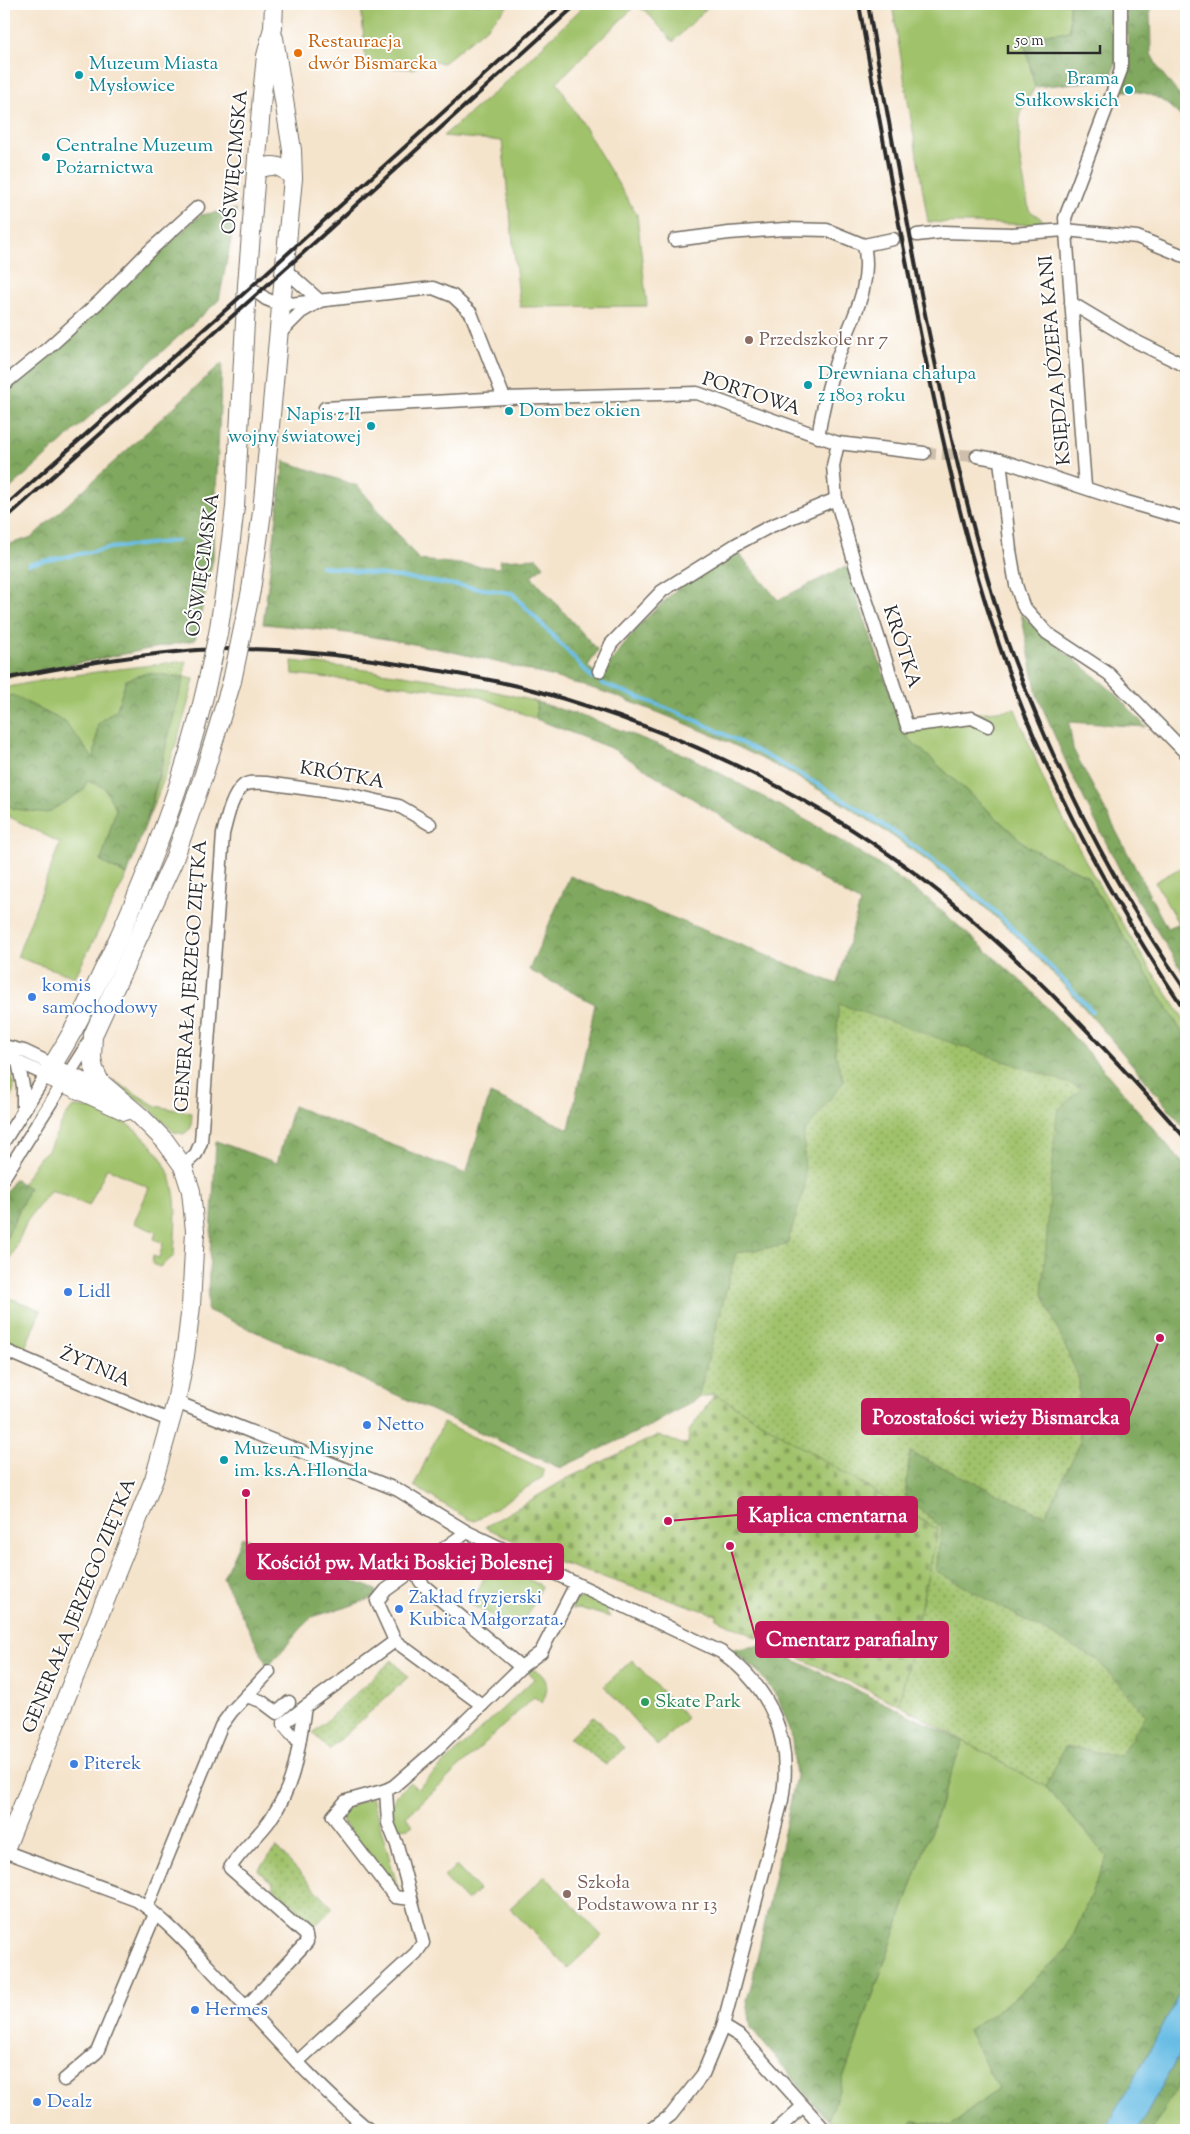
<svg xmlns="http://www.w3.org/2000/svg" width="1190" height="2134" viewBox="0 0 1190 2134" font-family="'Sorts Mill Goudy',serif">
	<style>
		.green { fill: #a0c26b; stroke: #66764b }
		.forest { fill: url(#forest-crowns); stroke: #566a45 }
		.cemetery { fill: url(#cemetery-stones); stroke: #66764b }
		.park { fill: url(#park-dots); stroke: #66764b }
		.water { fill: #69bde5; stroke: #4a7488 }
		.lines { fill: none; stroke-linecap: round; stroke-linejoin: round }
		.stream { stroke: #69bde5; stroke-width: 4 }
		.minor-tunnel { stroke: #cdbfac; stroke-width: 12; stroke-dasharray: 12 6; stroke-linecap: butt }
		.minor-casing { stroke: #726c63; stroke-width: 15 }
		.secondary-casing { stroke: #726c63; stroke-width: 20 }
		.minor { stroke: #fff; stroke-width: 12 }
		.secondary { stroke: #fff; stroke-width: 18 }
		.rail { stroke: #2b2b2b; stroke-width: 4 }
		.secondary-bridge-casing { stroke: #726c63; stroke-width: 20; stroke-linecap: butt }
		.secondary-bridge { stroke: #fff; stroke-width: 18 }
		.food-dot { fill: #e8710a; stroke: #fff; stroke-width: 2 }
		.culture-dot { fill: #0f9aa8; stroke: #fff; stroke-width: 2 }
		.education-dot { fill: #8d6e63; stroke: #fff; stroke-width: 2 }
		.shop-dot { fill: #3f7fe0; stroke: #fff; stroke-width: 2 }
		.leisure-dot { fill: #2e9e5b; stroke: #fff; stroke-width: 2 }
		.labels { text-anchor: middle; dominant-baseline: central; stroke-width: 4; stroke-linejoin: round; paint-order: stroke }
		.food-label { font-size: 19px; fill: #c56008; stroke: #fff; text-anchor: start }
		.culture-label { font-size: 19px; fill: #0d838f; stroke: #fff; text-anchor: start }
		.street-label { font-size: 19px; fill: #2b2b2b; stroke: #fff }
		.education-label { font-size: 19px; fill: #785e54; stroke: #fff; text-anchor: start }
		.shop-label { font-size: 19px; fill: #366cbe; stroke: #fff; text-anchor: start }
		.leisure-label { font-size: 19px; fill: #27864d; stroke: #fff; text-anchor: start }
		.leader { fill: none; stroke: #c2185b; stroke-width: 2 }
		.callout-dot { fill: #c2185b; stroke: #fff; stroke-width: 2 }
		.callout { fill: #c2185b; stroke: #c2185b; stroke-width: 2 }
		.callout-label { font-size: 20px; text-anchor: middle; font-weight: bold; fill: #fff }
	</style>
	<defs>
		<pattern id="forest-crowns" width="20" height="18" patternUnits="userSpaceOnUse" patternTransform="scale(1.25)"><rect width="20" height="18" fill="#80a85f"/><path d="M2 6a3 3 0 1 1 6 0M12 15a3 3 0 1 1 6 0" fill="none" stroke="#69894f"/></pattern>
		<pattern id="cemetery-stones" width="16" height="16" patternUnits="userSpaceOnUse" patternTransform="scale(1.25)"><rect width="16" height="16" fill="#a0c26b"/><path d="M2 7V4a2 2 0 0 1 4 0v3zM10 15v-3a2 2 0 0 1 4 0v3z" fill="#839e58"/></pattern>
		<pattern id="park-dots" width="8" height="8" patternUnits="userSpaceOnUse" patternTransform="scale(1.25)"><rect width="8" height="8" fill="#a0c26b"/><path d="M2 2h.1M6 6h.1" fill="none" stroke="#839e58" stroke-width="1.8" stroke-linecap="round"/></pattern>
	</defs>
	<rect width="100%" height="100%" fill="#fff"/>
	<filter id="ink" filterUnits="userSpaceOnUse"><feTurbulence type="fractalNoise" baseFrequency=".02" numOctaves="2"/><feDisplacementMap in="SourceGraphic" scale="10" xChannelSelector="R" yChannelSelector="G"/><feConvolveMatrix kernelMatrix="1 2 1 2 8 2 1 2 1" color-interpolation-filters="sRGB"/></filter>
	<filter id="wash" filterUnits="userSpaceOnUse"><feTurbulence type="fractalNoise" baseFrequency=".0096" numOctaves="4" result="noise"/><feDisplacementMap in="SourceGraphic" scale="20" xChannelSelector="R" yChannelSelector="G"/><feGaussianBlur stdDeviation="1.12" result="paint"/><feColorMatrix in="noise" values="0 0 0 0 0 0 0 0 0 0 0 0 0 0 0 0 0 1.4 0 .05"/><feComposite in="paint" operator="in"/></filter>
	<g filter="url(#wash)">
		<rect width="100%" height="100%" fill="#f5e4cc"/>
		<!-- green -->
		<g class="green">
			<path d="M361,4H510L485,29L443,63L428,61L413,69L366,66Z"/>
			<path d="M586,4H711L673,42L646,11L635,6L557,82L637,215L647,306L520,307L502,141L443,136L498,89Z"/>
			<path d="M892,4H1069L1070,31L1023,37L1035,87L1020,113L1019,153L1029,210L1050,225L928,222Z"/>
			<path d="M186,661L184,677L194,679C182,730 167,775 146,823L164,760L126,680L117,709L98,724L94,760L65,722L12,695L4,698V688C64,675 125,668 186,661Z"/>
			<path d="M292,661C375,671 457,680 537,702L536,719L470,693L293,674Z"/>
			<path d="M1015,709L1048,790L1093,875L1143,958L1186,1022V1039L1087,876L1028,847L905,735L914,720Z"/>
			<path d="M87,781L104,787L116,809L101,862L127,875L75,977L17,957L60,843L4,814V802L14,809Z"/>
			<path d="M1180,868L1186,879V919L1178,923L1155,882Z"/>
			<path d="M4,1066C19,1082 15,1094 4,1111Z"/>
			<path d="M111,1079L156,1106L192,1113L191,1128L184,1134L174,1132L147,1106L125,1091Z"/>
			<path d="M73,1107C116,1107 164,1143 173,1187C178,1209 175,1233 174,1256L160,1267L154,1265L152,1262L153,1256L159,1258L163,1243L154,1239L156,1232L134,1223L149,1188L107,1168L89,1206L51,1190L27,1221L4,1275V1244L29,1188L22,1184L39,1158L48,1150L65,1117Z"/>
			<path d="M4,1296L41,1310L22,1355L4,1347Z"/>
			<path d="M443,1423L543,1469V1477L475,1521L468,1519L414,1486Z"/>
			<path d="M492,1561L542,1586L521,1629L471,1605Z"/>
			<path d="M581,1598H589L607,1606V1612L610,1617L579,1608L571,1609L575,1601Z"/>
			<path d="M632,1660L687,1718L657,1746L604,1686Z"/>
			<path d="M534,1670C549,1675 549,1691 542,1703L534,1697L406,1817L413,1825C408,1829 403,1830 396,1826C383,1808 397,1793 410,1782L417,1789L534,1679L527,1671Z"/>
			<path d="M963,1741L1046,1787L1107,1857L1068,1948L1015,1998L968,2030L998,2089L950,2126L914,2121L907,2130H837L828,2121Z"/>
			<path d="M372,1797L398,1888L393,1889L343,1822L342,1815L349,1807Z"/>
			<path d="M456,1866L479,1890L467,1901L444,1877Z"/>
			<path d="M545,1876L602,1936L568,1968L510,1908Z"/>
			<path d="M1186,2071V2130H1152Z"/>
		</g>
		<!-- forest -->
		<g class="forest">
			<path d="M1069,4H1114L1117,56L1111,80L1035,87L1023,37L1070,31Z"/>
			<path d="M1126,4H1150L1151,54L1159,69L1186,104V122C1165,101 1155,91 1123,91L1129,69Z"/>
			<path d="M237,209L219,300L4,494V394L200,215Z"/>
			<path d="M222,363L213,559L195,640L4,678V546L32,537Z"/>
			<path d="M284,461L358,486L419,560L500,568V560L537,558L544,566L531,576L598,650L588,666L599,677L641,623L681,585L733,550L738,553L778,600L846,566L905,735L1028,847L1087,876L1186,1039V1130C1129,1061 1074,991 1009,929C907,835 786,762 657,712C638,705 620,697 601,691C523,667 441,647 361,635C328,630 296,627 263,624Z"/>
			<path d="M1021,613L1027,620L1116,694L1146,727L1069,722L1073,749L1167,928L1186,920V977L1126,882L1069,769L1037,695Z"/>
			<path d="M147,673L184,677L146,823L127,875L101,862L116,809L104,787L87,781L84,790L47,813L14,809L4,802V698L12,695L65,722L94,759L98,724L117,709L126,680Z"/>
			<path d="M537,702L594,720L690,757L824,830L878,864L928,899L1030,989L1102,1068L1186,1167V1981L1148,2054L1104,2130H907L913,2121L950,2126L998,2089L968,2030L1015,1998L1068,1948L1107,1857L1046,1787L1065,1746L1120,1756L1097,1660L936,1571L942,1528L905,1496L910,1452L1045,1516L1080,1443L1079,1379L1042,1293L1049,1181L1057,1111L1081,1088L835,1054L845,1081L804,1133L805,1186L787,1245L736,1253L698,1398L654,1424L560,1468L207,1310L216,1141L277,1163L293,1106L466,1174L490,1094L569,1129L595,1004L529,970L570,876L837,984L860,903L613,749L536,719Z"/>
			<path d="M14,1179L29,1188L4,1244V1196Z"/>
			<path d="M242,1537L376,1590L375,1597L347,1607L311,1617L268,1667L223,1578Z"/>
			<path d="M763,1645L963,1741L828,2121L751,2028L747,2000L753,1978L796,1776L791,1732L778,1698L756,1669L731,1650Z"/>
			<path d="M1186,2042V2071L1152,2130H1138Z"/>
		</g>
		<!-- cemetery -->
		<path class="cemetery" d="M715,1394L938,1530L899,1705L717,1619V1615L560,1563L485,1527L566,1479L658,1435L682,1444H688L689,1431Z"/>
		<!-- park -->
		<g class="park">
			<path d="M1105,4H1135L1131,5L1108,32Z"/>
			<path d="M839,1004L1082,1088L1057,1111L1042,1293L1079,1379L1080,1443L1045,1516L910,1452L905,1496L942,1528L936,1571L1097,1660L1146,1715L1120,1756L1065,1746L1046,1787L899,1705L938,1530L715,1394L698,1398L736,1253L787,1245L805,1186L804,1133L844,1081L835,1054Z"/>
			<path d="M392,1660L408,1677L329,1750L313,1733Z"/>
			<path d="M594,1716L624,1748L606,1765L569,1738Z"/>
			<path d="M276,1847L333,1908L316,1925L273,1888V1883L258,1871Z"/>
		</g>
		<!-- water -->
		<path class="water" d="M1186,1981V2042L1138,2130H1104L1148,2054Z"/>
		<g class="lines">
			<!-- stream -->
			<g class="stream">
				<path d="M29,564L110,548L177,541"/>
				<path d="M321,566L512,593L593,678"/>
				<path d="M601,683C637,697 675,710 710,727C812,777 920,840 1003,919C1034,948 1063,980 1092,1011"/>
			</g>
		</g>
	</g>
	<g filter="url(#ink)">
		<g class="lines">
			<!-- minor-tunnel -->
			<g class="minor-tunnel">
				<path d="M893,239L917,235"/>
				<path d="M924,453L977,456"/>
			</g>
			<!-- minor casing -->
			<g class="minor-casing">
				<g id="minor">
					<path d="M917,235L943,232L1012,234L1065,230L1137,237L1184,256"/>
					<path d="M675,240L729,233L785,229L827,230L864,245L893,239"/>
					<path d="M247,285L266,299L281,305L433,288L453,296L471,313L504,398L697,393L838,443L924,453"/>
					<path d="M1071,303L1133,340L1186,366"/>
					<path d="M278,335L301,312L320,301L291,275L285,271"/>
					<path d="M4,384L47,349L101,300L146,254L198,207"/>
					<path d="M325,408L504,398"/>
					<path d="M818,437C822,410 828,385 837,359C851,320 873,287 864,245"/>
					<path d="M838,443L833,466L836,499L856,568L907,726L972,718L988,726"/>
					<path d="M977,456L1000,460L1127,502L1186,519"/>
					<path d="M1000,460L1010,550L1016,585L1023,606L1047,633L1109,674L1186,753"/>
					<path d="M1085,487L1065,218L1121,70V4"/>
					<path d="M599,671L611,644L662,591L735,545L769,527L836,499"/>
					<path d="M4,1046L24,1051L89,1082H100"/>
					<path d="M4,1051L18,1062L46,1075L4,1141"/>
					<path d="M18,1062L23,1086V1111"/>
					<path d="M183,1166L196,1154L201,1142L223,834C227,819 231,797 243,786C249,781 258,783 266,783L352,795L399,806L430,824"/>
					<path d="M4,1177L92,1037"/>
					<path d="M4,1350L171,1421"/>
					<path d="M176,1402L398,1490L467,1532L721,1652C771,1687 793,1739 782,1800L723,2026L703,2074L671,2115L651,2130"/>
					<path d="M395,1641L377,1601L386,1590L467,1532"/>
					<path d="M521,1667L541,1652L576,1584"/>
					<path d="M246,1696L261,1701L277,1713L289,1702"/>
					<path d="M299,1743L283,1724L305,1707"/>
					<path d="M386,1790L346,1801L333,1816L395,1897L411,1899"/>
					<path d="M4,1851L136,1900C166,1919 192,1949 216,1975C266,2028 313,2083 369,2130"/>
					<path d="M147,1907L221,1726L232,1711L269,1672"/>
					<path d="M246,2007L307,1942L306,1935L230,1868C241,1850 258,1837 270,1820C296,1783 298,1750 305,1707L395,1641L482,1705"/>
					<path d="M723,2026L741,2037L825,2130"/>
					<path d="M297,2062L416,1953L423,1943L397,1845L388,1823L386,1790L394,1786L440,1746L521,1667L423,1585L414,1572"/>
					<path d="M64,2080L97,2052L155,1914"/>
					<path d="M777,2130L803,2106"/>
				</g>
			</g>
			<!-- secondary casing -->
			<g class="secondary-casing">
				<g id="secondary">
					<path d="M257,170C273,163 282,165 293,178"/>
					<path d="M225,588L235,507L247,285L262,95L266,56L273,28L274,4"/>
					<path d="M251,590L262,512L293,178L292,150L274,38"/>
					<path d="M125,1111L46,1075C75,1032 97,984 119,937C156,853 188,769 208,679"/>
					<path d="M4,1852L154,1479L176,1402L185,1356L191,1306L195,1231L191,1191L183,1166L165,1141L140,1116L100,1082L94,1069L92,1058L93,1035L173,862L203,777L232,681"/>
				</g>
			</g>
			<!-- minor -->
			<use href="#minor" class="minor"/>
			<!-- secondary -->
			<use href="#secondary" class="secondary"/>
			<!-- rail -->
			<g class="rail">
				<path d="M859,4C878,115 899,226 921,337C947,463 975,590 1023,710C1066,816 1122,917 1186,1012"/>
				<path d="M868,4C885,104 904,204 923,304C945,412 968,520 1002,626C1014,664 1030,701 1046,738C1085,827 1131,911 1186,991"/>
				<path d="M4,507L230,306L562,4"/>
				<path d="M4,520L303,253L577,4"/>
				<path d="M4,679C67,666 133,655 197,650C262,646 328,653 392,663C440,671 489,678 537,691C680,731 823,798 939,892C1029,965 1109,1052 1186,1139"/>
			</g>
			<!-- secondary-bridge casing -->
			<g class="secondary-bridge-casing">
				<g id="secondary-bridge">
					<path d="M208,679L218,634L225,588"/>
					<path d="M232,681L251,590"/>
				</g>
			</g>
			<!-- secondary-bridge -->
			<use href="#secondary-bridge" class="secondary-bridge"/>
		</g>
	</g>
	<!-- markers -->
	<circle class="food-dot" cx="298" cy="53" r="5"/>
	<g class="culture-dot">
		<circle cx="79" cy="75" r="5"/>
		<circle cx="1129" cy="90" r="5"/>
		<circle cx="46" cy="157" r="5"/>
		<circle cx="808" cy="385" r="5"/>
		<circle cx="509" cy="411" r="5"/>
		<circle cx="371" cy="426" r="5"/>
		<circle cx="224" cy="1460" r="5"/>
	</g>
	<g class="education-dot">
		<circle cx="749" cy="340" r="5"/>
		<circle cx="567" cy="1894" r="5"/>
	</g>
	<g class="shop-dot">
		<circle cx="32" cy="997" r="5"/>
		<circle cx="68" cy="1292" r="5"/>
		<circle cx="367" cy="1425" r="5"/>
		<circle cx="399" cy="1609" r="5"/>
		<circle cx="74" cy="1764" r="5"/>
		<circle cx="195" cy="2010" r="5"/>
		<circle cx="37" cy="2102" r="5"/>
	</g>
	<circle class="leisure-dot" cx="645" cy="1702" r="5"/>
	<g class="labels">
		<!-- food labels -->
		<g class="food-label">
			<text x="308" y="42">Restauracja<tspan x="308" dy="22">dwór Bismarcka</tspan></text>
		</g>
		<!-- culture labels -->
		<g class="culture-label">
			<text x="89" y="64">Muzeum Miasta<tspan x="89" dy="22">Mysłowice</tspan></text>
			<text x="1119" y="79" text-anchor="end">Brama<tspan x="1119" dy="22">Sułkowskich</tspan></text>
			<text x="56" y="146">Centralne Muzeum<tspan x="56" dy="22">Pożarnictwa</tspan></text>
			<text x="818" y="374">Drewniana chałupa<tspan x="818" dy="22">z 1803 roku</tspan></text>
			<text x="519" y="411">Dom bez okien</text>
			<text x="361" y="415" text-anchor="end">Napis z II<tspan x="361" dy="22">wojny światowej</tspan></text>
			<text x="234" y="1449">Muzeum Misyjne<tspan x="234" dy="22">im. ks.A.Hlonda</tspan></text>
		</g>
		<!-- street labels -->
		<g class="street-label">
			<text transform="translate(236 162) rotate(-85)">OŚWIĘCIMSKA</text>
			<text transform="translate(1056 360) rotate(-95)">KSIĘDZA JÓZEFA KANI</text>
			<text transform="translate(751 395) rotate(18)">PORTOWA</text>
			<text transform="translate(204 565) rotate(-82)">OŚWIĘCIMSKA</text>
			<text transform="translate(901 647) rotate(72)">KRÓTKA</text>
			<text transform="translate(342 776) rotate(10)">KRÓTKA</text>
			<text transform="translate(192 976) rotate(-86)">GENERAŁA JERZEGO ZIĘTKA</text>
			<text transform="translate(95 1368) rotate(23)">ŻYTNIA</text>
			<text transform="translate(80 1606) rotate(-68)">GENERAŁA JERZEGO ZIĘTKA</text>
		</g>
		<!-- education labels -->
		<g class="education-label">
			<text x="759" y="340">Przedszkole nr 7</text>
			<text x="577" y="1883">Szkoła<tspan x="577" dy="22">Podstawowa nr 13</tspan></text>
		</g>
		<!-- shop labels -->
		<g class="shop-label">
			<text x="42" y="986">komis<tspan x="42" dy="22">samochodowy</tspan></text>
			<text x="78" y="1292">Lidl</text>
			<text x="377" y="1425">Netto</text>
			<text x="409" y="1598">Zakład fryzjerski<tspan x="409" dy="22">Kubica Małgorzata.</tspan></text>
			<text x="84" y="1764">Piterek</text>
			<text x="205" y="2010">Hermes</text>
			<text x="47" y="2102">Dealz</text>
		</g>
		<!-- leisure labels -->
		<g class="leisure-label">
			<text x="655" y="1702">Skate Park</text>
		</g>
	</g>
	<!-- callouts -->
	<path class="leader" d="M1160 1338L1129 1417M668 1521L738 1515M246 1493L247 1562M730 1546L756 1639"/>
	<g class="callout-dot">
		<circle cx="1160" cy="1338" r="5"/>
		<circle cx="668" cy="1521" r="5"/>
		<circle cx="246" cy="1493" r="5"/>
		<circle cx="730" cy="1546" r="5"/>
	</g>
	<g class="callout">
		<rect x="862" y="1399" width="267" height="35" rx="5"/>
		<rect x="738" y="1497" width="179" height="35" rx="5"/>
		<rect x="247" y="1544" width="316" height="35" rx="5"/>
		<rect x="756" y="1622" width="192" height="35" rx="5"/>
	</g>
	<g class="callout-label">
		<text x="996" y="1424">Pozostałości wieży Bismarcka</text>
		<text x="828" y="1522">Kaplica cmentarna</text>
		<text x="405" y="1569">Kościół pw. Matki Boskiej Bolesnej</text>
		<text x="852" y="1646">Cmentarz parafialny</text>
	</g>
	<!-- margin -->
	<rect width="1190" height="2134" fill="none" stroke="#fff" stroke-width="20"/>
	<!-- scale -->
	<path d="M1008 45v8h92v-8" fill="none" stroke="#2b2b2b" stroke-width="2.5"/>
	<text x="1015" y="45" font-size="15" fill="#2b2b2b" stroke="#ffffff" stroke-width="4" paint-order="stroke">50 m</text>
</svg>
